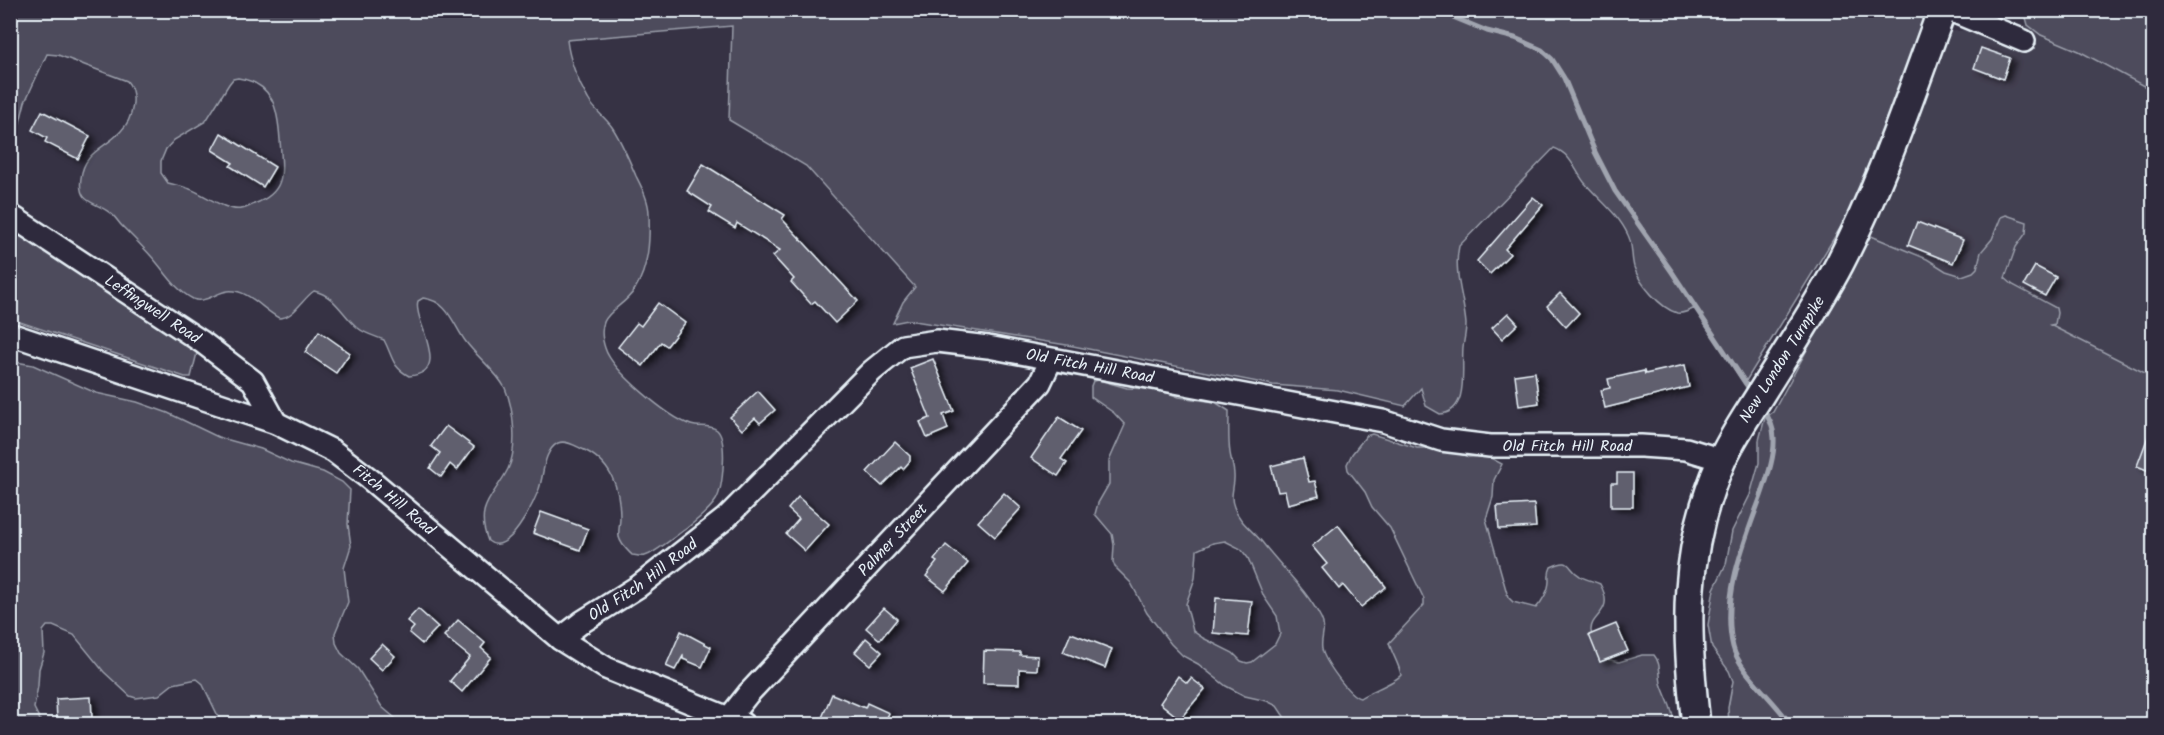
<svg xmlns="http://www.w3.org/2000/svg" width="2164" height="735" viewBox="0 0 2164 735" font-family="Kalam,sans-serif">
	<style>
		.built { fill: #433f51 }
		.green { fill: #4d4b5c; stroke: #9a9eaa; stroke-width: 1.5; fill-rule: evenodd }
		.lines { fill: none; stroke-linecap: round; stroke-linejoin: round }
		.stream { stroke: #a0a4af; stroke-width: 5 }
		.building { fill: #605e6e; stroke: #e8f1f8; stroke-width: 1.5; filter: url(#shadow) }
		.minor-casing { stroke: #e8f1f8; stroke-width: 26 }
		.major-casing { stroke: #e8f1f8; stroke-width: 32 }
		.minor { stroke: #2f2a3d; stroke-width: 21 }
		.major { stroke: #2f2a3d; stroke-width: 27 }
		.labels { text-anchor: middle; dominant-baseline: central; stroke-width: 5; stroke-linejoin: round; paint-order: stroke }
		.street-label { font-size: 16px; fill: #e8f1f8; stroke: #2f2a3d }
	</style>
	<defs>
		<filter id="shadow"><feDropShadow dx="5.5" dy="3" stdDeviation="3" flood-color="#0009"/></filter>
	</defs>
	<rect width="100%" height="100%" fill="#363244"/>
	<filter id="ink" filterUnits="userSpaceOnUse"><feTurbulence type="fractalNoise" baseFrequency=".0167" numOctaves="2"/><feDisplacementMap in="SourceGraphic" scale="12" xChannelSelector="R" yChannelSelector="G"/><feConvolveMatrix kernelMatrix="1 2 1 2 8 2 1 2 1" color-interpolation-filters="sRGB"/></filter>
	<g filter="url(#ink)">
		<!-- built -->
		<path class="built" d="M2028,25L2041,35L2079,51L2153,91V377L2049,325L2004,278L2016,247L2026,233L2001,217L1992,239L1981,252L1977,268L1973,272L1962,276L1946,271L1927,259L1871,236L1945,32Z"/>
		<!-- green -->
		<g class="green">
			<path d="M10,11H1926L1879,147L1855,204L1744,384L1695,308C1689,311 1683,314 1677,313C1660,308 1639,283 1634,267C1631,256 1633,245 1628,235C1618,213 1598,199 1584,182C1574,169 1571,154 1554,148L1459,246C1453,273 1464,298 1466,324C1466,332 1464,340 1463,347C1461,368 1470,412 1440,414L1426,406L1421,388L1405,406L1338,390L1273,385L1073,346L908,320L893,323L903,302L915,287L806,166L729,120L732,26L567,40C569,59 578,82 588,99C594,110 605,117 612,127C622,142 629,160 636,176C642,188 649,201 649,214C650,239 649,267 635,289C621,312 593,311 605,348C612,371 668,417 691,425C700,428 709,424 717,430C728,440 723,488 716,500C709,511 697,520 687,528C678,534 654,554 645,556C642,557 636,555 632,555C627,550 621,545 619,537C618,531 620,524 620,518C620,487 611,461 580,448C574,445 565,440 558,443C543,451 544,475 539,489C533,504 508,558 488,541C474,505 494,497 508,469C518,449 514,409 505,388C496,371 478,358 466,342C453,325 449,301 423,298L418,301C412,320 454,373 409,376C391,366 393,357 384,340C375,336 365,334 358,328C343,316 335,295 314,291C302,299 294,318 279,318C262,309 248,289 228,291C217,292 204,304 193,299C175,290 164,270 151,256C142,246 132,236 122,226C118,222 115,216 110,213C95,201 77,204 81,178C84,151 106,148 121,131C133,119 138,94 127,81L58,55L47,54L25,102L14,146L11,151ZM238,78C274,83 278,110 280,140C282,170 288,192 254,204C250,206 245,209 241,209C227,212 204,194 190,189C183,186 175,185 168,183L161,173V161L166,149L174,140L206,121L229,84L233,79Z"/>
			<path d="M2027,11H2153V91L2079,51L2041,35L2028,25L2025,14Z"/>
			<path d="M2006,215L2027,222L2026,233L2016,247L2005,278L2013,285L2056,308L2057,313L2055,324L2050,325L2153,377V724H1729L1728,708L1733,681L1729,671L1712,648L1708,625L1714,589L1726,564L1732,531L1750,495L1759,463V440L1765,418L1773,412L1867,240L1871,236L1927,259L1946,271L1962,276L1973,272L1977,268L1981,252L1992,239L2001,217Z"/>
			<path d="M10,227L189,344L197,353L191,377H185L11,319Z"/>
			<path d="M10,361L33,365L96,393L137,402L168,413L218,437L261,449L291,463L323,472L342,482L350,490L348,524L351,546L344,568L348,602L335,633L336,643L341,653L358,669L382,707L402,724H219V718L202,683L197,679L173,684L159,695L136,698L130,696L104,672L74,635L53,626H47L43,631L44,653L39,669L38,686L34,708L42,724H11Z"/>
			<path d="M1099,380L1127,388L1157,389L1179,397L1215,402L1229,411C1229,425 1228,439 1230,453C1231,460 1234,468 1234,475C1235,487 1229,495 1234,507C1239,522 1252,530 1262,542C1281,567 1306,589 1321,618C1327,630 1320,637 1322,649C1324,660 1349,696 1360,698C1370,691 1395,683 1401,675C1399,664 1392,654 1389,643L1424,605V599L1390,528L1372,507L1365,492L1348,470L1347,464L1352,454L1366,436L1372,434L1417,448H1441L1469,457L1487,456L1502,464L1494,480L1493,497L1486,519L1508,597L1513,602L1536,608C1542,602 1549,590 1549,581C1549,575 1548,573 1551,567C1573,557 1566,568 1580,576C1586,580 1594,581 1600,584C1616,613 1590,614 1591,631C1592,641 1598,650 1602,658L1619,662L1642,655H1654C1661,663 1659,673 1661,683C1665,697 1674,709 1674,724H1588L1582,721L1563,724H1289L1277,706L1267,701L1245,696L1226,686L1198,664L1183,656L1171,644L1147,613L1131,583L1115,567L1113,562L1114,545L1112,534L1095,514L1098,503L1109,484V461L1125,425L1114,413L1091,397V386L1093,381ZM1225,541L1241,549L1248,558L1264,597L1277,616L1280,634L1275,644L1252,662L1247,663L1241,661L1233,653L1203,638L1193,631L1186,604L1195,578L1197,550L1213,543Z"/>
		</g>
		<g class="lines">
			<!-- stream -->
			<g class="stream">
				<path d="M1436,10L1487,31L1515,38L1542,50L1552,59L1564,78L1595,152L1615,191L1672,272L1752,393"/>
				<path d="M1762,408C1768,416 1774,428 1774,438C1775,457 1767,478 1761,496C1744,543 1721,597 1733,647C1739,672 1776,701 1790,724"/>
			</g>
		</g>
		<!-- building -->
		<g class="building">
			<path d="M1981,48L2010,58L2003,79L1974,68Z"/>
			<path d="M42,111L90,136L78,159L45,142L47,138L32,130Z"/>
			<path d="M221,133L275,167L263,187L230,166L233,163L212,150Z"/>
			<path d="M703,164L785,215L782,219L858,301L835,323L815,301L811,304L791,282L794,279L773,256L780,250L737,223L735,228L709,212L712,207L687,191Z"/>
			<path d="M1533,197L1543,205L1505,249L1510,254L1490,274L1477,261Z"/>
			<path d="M1917,222L1963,240L1953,263L1908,245Z"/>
			<path d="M2035,266L2056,277L2045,296L2024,285Z"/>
			<path d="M1560,293L1579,313L1566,327L1547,306Z"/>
			<path d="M658,303L685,323L667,346L661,342L643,366L618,347L637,323L641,326Z"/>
			<path d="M1508,313L1518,324L1502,339L1492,328Z"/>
			<path d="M319,331L350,353L336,373L305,352Z"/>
			<path d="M933,359L954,411L943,415L948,429L927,438L920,422L930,418L910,368Z"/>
			<path d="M1685,365L1689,387L1605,408L1601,390L1610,388L1608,379L1644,371L1645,374Z"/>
			<path d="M1535,372L1539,403L1519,406L1515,375Z"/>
			<path d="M758,391L775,410L760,423L755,418L742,430L730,417Z"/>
			<path d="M1059,417L1081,431L1061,459L1067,463L1058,476L1031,458Z"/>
			<path d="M446,426L474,447L457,470L450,464L441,477L430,468L440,453L431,446Z"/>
			<path d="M2152,426L2154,427V473L2137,466Z"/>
			<path d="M895,442L910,456V461L903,469L901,467L882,486L867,472Z"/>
			<path d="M1303,458L1309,482L1315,481L1319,496L1288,504L1285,491L1278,492L1271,466Z"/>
			<path d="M1617,473H1633V507H1611V483H1617Z"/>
			<path d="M1004,493L1021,508L995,537L978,522Z"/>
			<path d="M798,497L829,524L805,551L786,534L799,519L788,509Z"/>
			<path d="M1534,504L1536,527L1499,529L1497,506Z"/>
			<path d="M541,512L588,529L580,550L533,533Z"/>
			<path d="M1338,525L1386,587L1361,607L1343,585L1339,589L1322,568L1327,564L1312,546Z"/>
			<path d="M946,545L968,563L945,591L926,576L937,562L934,560Z"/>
			<path d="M1216,598L1252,601L1248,636L1213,633Z"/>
			<path d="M884,608L897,619L880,640L866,628Z"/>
			<path d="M418,609L438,627L422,644L409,633L414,627L407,621Z"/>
			<path d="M458,620L485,643L481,648L491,657L462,692L450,681L470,657L444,636Z"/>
			<path d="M1616,624L1628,651L1600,662L1589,635Z"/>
			<path d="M681,631L711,647L702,667L683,659V656L675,670L666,666Z"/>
			<path d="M1071,633L1112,649L1105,668L1063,652Z"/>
			<path d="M866,638L882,652L870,665L855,652Z"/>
			<path d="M382,644L395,656L382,670L369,658Z"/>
			<path d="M984,651L1020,652V655L1038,656L1037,670L1019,669V684L983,683Z"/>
			<path d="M1178,676L1187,683L1191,678L1205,689L1180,719L1160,703Z"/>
			<path d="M832,694L865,708L867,703L889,713L884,724H868L852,717L849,724L839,720L837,724H832L821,720Z"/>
			<path d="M91,697L92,718L57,720L56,699Z"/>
		</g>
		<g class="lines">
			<!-- minor casing -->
			<g class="minor-casing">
				<g id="minor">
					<path d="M1950,10L2024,41"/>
					<path id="s1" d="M10,215L202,342L253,381L276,423"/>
					<path id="s2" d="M10,334L276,423L333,451L371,480L560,639L606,668L743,724"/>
					<path id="s3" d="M560,639L582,622L639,586L726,518L872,371L903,346L937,341L988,347L1383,421L1441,440L1490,446H1641L1686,449L1722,460"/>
					<path id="s4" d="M729,718L748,694L1040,383L1051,360"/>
				</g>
			</g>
			<!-- major casing -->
			<g class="major-casing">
				<g id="major">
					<path id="s5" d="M1696,724C1685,630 1682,551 1721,462C1731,439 1747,416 1760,395C1787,351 1816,309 1840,263C1882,182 1910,96 1942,10"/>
				</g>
			</g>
			<!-- minor -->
			<use href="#minor" class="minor"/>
			<!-- major -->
			<use href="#major" class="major"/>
		</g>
	</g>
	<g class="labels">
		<!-- street labels -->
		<g class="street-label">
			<text stroke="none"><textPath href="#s1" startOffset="171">Leffingwell Road</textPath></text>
			<text stroke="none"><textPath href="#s5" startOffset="386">New London Turnpike</textPath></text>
			<text stroke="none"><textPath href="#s3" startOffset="642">Old Fitch Hill Road</textPath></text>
			<text stroke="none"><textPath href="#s3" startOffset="1128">Old Fitch Hill Road</textPath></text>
			<text stroke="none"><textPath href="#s2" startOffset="422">Fitch Hill Road</textPath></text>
			<text stroke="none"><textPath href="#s4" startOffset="242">Palmer Street</textPath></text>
			<text stroke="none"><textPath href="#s3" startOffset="102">Old Fitch Hill Road</textPath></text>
		</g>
	</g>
	<!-- margin -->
	<rect width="2164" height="735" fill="none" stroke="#2f2a3d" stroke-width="36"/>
	<rect x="18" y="18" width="2128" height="699" fill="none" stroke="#e8f1f8" stroke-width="2" filter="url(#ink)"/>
</svg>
